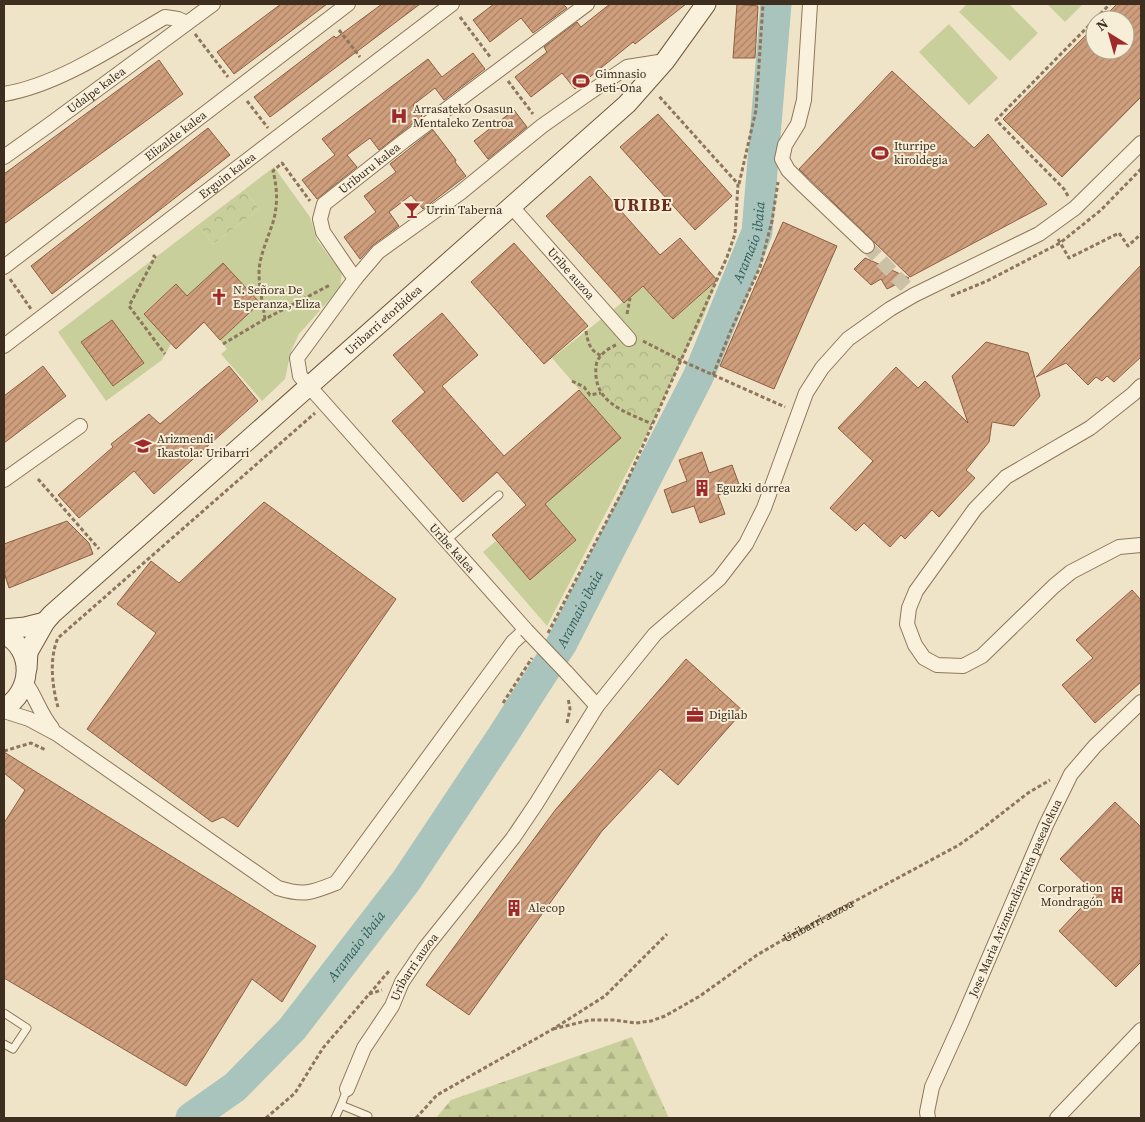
<svg xmlns="http://www.w3.org/2000/svg" width="1145" height="1122" viewBox="0 0 1145 1122" font-family="'Source Serif 4',serif">
	<style>
		.green { fill: #c9cf9b }
		.forest { fill: url(#forest-firs) }
		.park { fill: url(#park-crowns) }
		.lines { fill: none; stroke-linecap: round; stroke-linejoin: round }
		.river { stroke: #a9c4bc; stroke-width: 31 }
		.building { fill: url(#building-hatch); stroke: #8d5f41 }
		.street-tunnel { stroke: #ccc0a6; stroke-width: 14; stroke-dasharray: 14 7; stroke-linecap: butt }
		.lane-casing { stroke: #8d765c; stroke-width: 9 }
		.street-casing { stroke: #8d765c; stroke-width: 16 }
		.secondary-casing { stroke: #6f573f; stroke-width: 21 }
		.path { stroke: #8d765c; stroke-width: 3; stroke-dasharray: 4 2.5; stroke-linecap: butt }
		.lane { stroke: #faf1dc; stroke-width: 7 }
		.street { stroke: #faf1dc; stroke-width: 14 }
		.secondary { stroke: #faf1dc; stroke-width: 19 }
		.street-bridge-casing { stroke: #8d765c; stroke-width: 16; stroke-linecap: butt }
		.street-bridge { stroke: #faf1dc; stroke-width: 14 }
		.labels { text-anchor: middle; dominant-baseline: central; stroke-width: 4; stroke-linejoin: round; paint-order: stroke }
		.poi-label { font-size: 12px; fill: #3d2e20; stroke: #f7eed8; text-anchor: start }
		.street-label { font-size: 12px; fill: #3d2e20; stroke: #f7eed8 }
		.water-label { font-size: 14px; font-style: italic; fill: #2f5d5a; stroke: #f7eed8 }
		.district-label { font-size: 18px; font-weight: bold; letter-spacing: 1px; fill: #6b2e1e; stroke: #f7eed8 }
	</style>
	<defs>
		<pattern id="forest-firs" width="22" height="20" patternUnits="userSpaceOnUse" patternTransform="scale(1.25)"><rect width="22" height="20" fill="#c9cf9b"/><path d="M5 1l3.5 6h-7zM16 11l3.5 6h-7z" fill="#aeb285"/></pattern>
		<pattern id="park-crowns" width="20" height="18" patternUnits="userSpaceOnUse" patternTransform="scale(1.25)"><rect width="20" height="18" fill="#c9cf9b"/><path d="M2 6a3 3 0 1 1 6 0M12 15a3 3 0 1 1 6 0" fill="none" stroke="#aeb285"/></pattern>
		<pattern id="building-hatch" width="6" height="6" patternUnits="userSpaceOnUse" patternTransform="scale(1.25)"><rect width="6" height="6" fill="#cf9f7d"/><path d="M-1 1l2-2M0 6l6-6M5 7l2-2" fill="none" stroke="#a98266"/></pattern>
	</defs>
	<rect width="100%" height="100%" fill="#f0e4c8"/>
	<!-- green -->
	<g class="green">
		<path d="M967,4H1009L1038,33L1010,61L959,12Z"/>
		<path d="M1047,4H1083L1065,22Z"/>
		<path d="M949,24L998,78L969,105L919,52Z"/>
		<path d="M274,167L310,217L317,240L342,273L340,288L299,334L291,351L285,379L262,401L221,354L227,349L220,340L223,263L187,296L175,285L144,313L171,344L162,360L106,401L58,332L198,225L213,244L259,209L244,190Z"/>
		<path d="M717,280L703,318L682,359L641,340L608,348L596,363L595,376L597,386L615,406L652,424L547,626L483,552L496,541L531,580L576,540L545,504L621,438L552,358L643,286L673,319Z"/>
	</g>
	<!-- forest -->
	<path class="forest" d="M632,1037L669,1118H436L451,1100Z"/>
	<!-- park -->
	<g class="park">
		<path d="M244,190L259,209L213,244L198,225Z"/>
		<path d="M629,339L641,340L682,359L652,424C640,418 624,413 613,405C595,390 586,366 608,348C613,344 623,342 629,339Z"/>
	</g>
	<g class="lines">
		<!-- river -->
		<path class="river" id="s1" d="M191,1118L235,1087L292,1029L406,881L503,735L562,643L698,377L757,232L776,4"/>
	</g>
	<!-- building -->
	<g class="building">
		<path d="M281,4H327L234,74L217,52Z"/>
		<path d="M382,4H420L270,117L254,97L334,36L336,38Z"/>
		<path d="M494,4H563L567,8L533,33L521,18L490,42L473,20Z"/>
		<path d="M610,4H686L635,44L633,42L575,89L562,73L531,97L515,77L547,52L544,47L577,22L581,27Z"/>
		<path d="M737,4L758,6L755,58H733Z"/>
		<path d="M1117,4H1141V97L1062,177L1003,119L1095,26V50H1125V20H1101Z"/>
		<path d="M473,53L485,69L444,100L435,88L413,105L422,116L379,150L370,138L347,155L357,167L317,199L302,180L335,155L322,139L428,59L442,77Z"/>
		<path d="M159,60L183,94L4,224V174Z"/>
		<path d="M892,71L974,148L988,134L1047,204L910,277L799,169Z"/>
		<path d="M514,110L527,127L488,159L474,141Z"/>
		<path d="M658,114L732,196L695,230L620,147Z"/>
		<path d="M208,128L230,155L52,294L31,266Z"/>
		<path d="M433,130L456,160L455,162L466,176L423,209L411,195L389,212L399,226L373,245L360,259L344,237L376,212L364,196L396,172L390,164Z"/>
		<path d="M590,176L660,255L680,238L717,280L673,319L643,286L624,303L546,216Z"/>
		<path d="M783,222L837,246L774,389L720,366Z"/>
		<path d="M514,243L588,326L544,364L471,282Z"/>
		<path d="M865,258L872,261L909,278L887,289L881,279L871,285L854,269Z"/>
		<path d="M223,263L260,303L220,340L204,322L176,349L144,314L176,284L187,296Z"/>
		<path d="M1141,265V357L1114,382L1107,376L1102,381L1096,377L1088,385L1066,363L1036,377Z"/>
		<path d="M442,313L478,355L442,386L504,456L579,390L621,438L545,504L576,540L530,580L492,535L526,505L497,472L463,502L392,421L425,392L393,355Z"/>
		<path d="M112,320L144,363L113,386L81,342Z"/>
		<path d="M986,342L1028,353L1040,396L1014,426L992,422L989,442L966,470L975,478L939,517L932,510L905,539L901,535L890,547L864,523L856,531L830,508L873,461L838,428L896,367L918,388L925,381L968,423L952,376Z"/>
		<path d="M43,366L66,396L4,443V396Z"/>
		<path d="M229,366L258,401L154,494L134,471L79,518L58,495L113,447L111,444L149,414L160,424Z"/>
		<path d="M702,452L709,473L732,465L740,487L718,495L725,514L700,523L694,506L672,513L664,490L687,481L679,460Z"/>
		<path d="M264,502L396,599L238,827L223,817L212,822L87,729L156,633L117,604L151,561L179,583Z"/>
		<path d="M67,521L89,543L93,554L9,588L4,572V544Z"/>
		<path d="M1132,590L1141,600V682L1095,723L1062,685L1093,658L1076,640Z"/>
		<path d="M686,659L743,711L678,785L660,769L602,831L469,1015L426,985L556,809Z"/>
		<path d="M4,752L316,946L282,1002L252,979L186,1086L4,978V823L25,790L4,773Z"/>
		<path d="M1115,802L1141,827V962L1116,987L1059,931L1095,893L1060,859Z"/>
	</g>
	<g class="lines">
		<!-- street-tunnel -->
		<path class="street-tunnel" d="M867,246L914,295"/>
		<!-- lane casing -->
		<g class="lane-casing">
			<g id="lane">
				<path d="M446,541L499,495"/>
				<path d="M4,1013L27,1028L13,1049L4,1044"/>
				<path d="M341,1105L347,1089"/>
				<path d="M335,1118L341,1105L368,1116"/>
			</g>
		</g>
		<!-- street casing -->
		<g class="street-casing">
			<g id="street">
				<path d="M810,4L804,100L798,124L785,145L782,159L788,170L804,186L867,246"/>
				<path d="M4,94C59,85 117,45 165,17L178,19L187,23"/>
				<path id="s3" d="M4,157L49,125L213,4"/>
				<path id="s4" d="M512,207L629,339"/>
				<path id="s5" d="M4,267L348,4"/>
				<path d="M355,279L378,252L460,193L542,126L586,95L627,67L665,61"/>
				<path id="s6" d="M4,346L452,4"/>
				<path d="M1141,386L1133,394L1090,428L1006,477L975,509L916,591L909,608L907,624L915,645L924,658L937,665L963,666L982,656L1054,586L1071,572L1119,547L1141,545"/>
				<path d="M4,480L80,426"/>
				<path d="M566,672L597,706"/>
				<path d="M25,682C36,697 40,714 52,728"/>
				<path id="s7" d="M4,711L29,719L57,734L278,888C304,896 311,893 336,883L513,642L526,630L300,376L297,358L355,279L323,232L320,219L324,204L404,141L587,4"/>
				<path id="s8" d="M347,1089L364,1048L392,1006L402,982L425,948L513,838L536,804L597,706L655,634L719,579L746,544L764,508L806,393L822,368L848,339L890,309L914,295L1039,234L1075,208L1141,143"/>
				<path id="s9" d="M928,1118L927,1112L932,1087L961,1023L1046,825L1071,774L1095,746L1141,702"/>
				<path d="M1057,1118L1141,1030"/>
			</g>
		</g>
		<!-- secondary casing -->
		<g class="secondary-casing">
			<g id="secondary">
				<path d="M4,629L25,627L45,622"/>
				<path d="M4,634C35,650 32,692 4,708"/>
				<path id="s10" d="M27,669L28,652L45,622L52,614L627,104L665,61L706,4"/>
			</g>
		</g>
		<!-- path -->
		<g class="path">
			<path d="M460,17L491,58"/>
			<path d="M339,30L360,57"/>
			<path d="M195,34L228,77"/>
			<path d="M508,81L533,114"/>
			<path d="M247,101L268,128"/>
			<path d="M739,184L756,110L763,4"/>
			<path d="M1068,196L1064,189L996,120L1110,4"/>
			<path d="M1058,239L1069,258L1119,233L1128,246L1141,234"/>
			<path d="M153,255L155,257L129,306L165,354"/>
			<path d="M10,279L31,309"/>
			<path d="M951,296L987,281L1060,243L1101,210L1141,169"/>
			<path d="M627,314L630,298"/>
			<path d="M265,319C263,304 259,288 259,273C259,258 266,243 271,228C278,210 278,190 273,171L282,163L310,201"/>
			<path d="M586,331C588,343 590,351 602,356"/>
			<path d="M643,341L682,361L785,407"/>
			<path d="M223,344L265,319L330,285"/>
			<path d="M616,345C608,348 596,357 596,367C593,403 624,411 652,424"/>
			<path d="M713,375L731,330L760,267L772,221L778,182"/>
			<path d="M572,381L584,387L590,395L601,393"/>
			<path d="M38,479L99,549"/>
			<path d="M548,633L624,488L727,257L735,234L738,184L658,95"/>
			<path d="M503,703L532,658"/>
			<path d="M58,707C52,686 49,658 58,638L315,413"/>
			<path d="M567,723L570,709L568,698"/>
			<path d="M4,751L31,743L46,750"/>
			<path d="M369,994L382,990"/>
			<path id="s2" d="M553,1029L590,1020H613L636,1023L651,1021L665,1016L700,996L757,955L781,941L959,845L983,828L1028,793L1050,780"/>
			<path d="M266,1118L295,1093L323,1048L389,971"/>
			<path d="M416,1118L437,1095L553,1029L605,996L667,934"/>
		</g>
		<!-- lane -->
		<use href="#lane" class="lane"/>
		<!-- street -->
		<use href="#street" class="street"/>
		<!-- secondary -->
		<use href="#secondary" class="secondary"/>
		<!-- street-bridge casing -->
		<g class="street-bridge-casing">
			<path id="street-bridge" d="M526,630L566,672"/>
		</g>
		<!-- street-bridge -->
		<use href="#street-bridge" class="street-bridge"/>
	</g>
	<!-- icons -->
	<defs>
		<g id="stadium-bare" transform="scale(1.35)"><path d="M0-5a6.5 5 0 1 0 0 10a6.5 5 0 1 0 0-10ZM-3.5-1.8h7v3.6h-7Z" fill="#9e2a2b" stroke="#f7eed8" stroke-width="2.5" paint-order="stroke"/></g>
		<g id="hospital-bare" transform="scale(1.35)"><path d="M-5-5h3v3.5h4V-5h3V5h-3V1.5h-4V5h-3Z" fill="#9e2a2b" stroke="#f7eed8" stroke-width="2.5" paint-order="stroke"/></g>
		<g id="bar-bare" transform="scale(1.35)"><path d="M-6-5H6L.8 .8V4.5H3.5V6h-7V4.5H-.8V.8Z" fill="#9e2a2b" stroke="#f7eed8" stroke-width="2.5" paint-order="stroke"/></g>
		<g id="church-bare" transform="scale(1.35)"><path d="M-1.2-6h2.4v3.5h3.3v2.4h-3.3V6h-2.4V-.1h-3.3v-2.4h3.3Z" fill="#9e2a2b" stroke="#f7eed8" stroke-width="2.5" paint-order="stroke"/></g>
		<g id="school-bare" transform="scale(1.35)"><path d="M0-5L7-2L0 1L-7-2ZM-4 1L0 2.5L4 1V4Q0 6-4 4Z" fill="#9e2a2b" stroke="#f7eed8" stroke-width="2.5" paint-order="stroke"/></g>
		<g id="building-bare" transform="scale(1.35)"><path d="M-4-6H4V6H1V3H-1V6H-4ZM-2.5-4.3h1.7v1.8h-1.7ZM.8-4.3h1.7v1.8H.8ZM-2.5-1h1.7V.8h-1.7ZM.8-1h1.7V.8H.8Z" fill="#9e2a2b" stroke="#f7eed8" stroke-width="2.5" paint-order="stroke"/></g>
		<g id="office-bare" transform="scale(1.35)"><path d="M-6-3h4V-5.5h4V-3h4V5H-6ZM-1-4.5V-3h2v-1.5ZM-6 0V1H6V0Z" fill="#9e2a2b" stroke="#f7eed8" stroke-width="2.5" paint-order="stroke"/></g>
	</defs>
	<g fill-rule="evenodd">
		<use href="#stadium-bare" x="581" y="81"/>
		<use href="#hospital-bare" x="399" y="116"/>
		<use href="#stadium-bare" x="880" y="153"/>
		<use href="#bar-bare" x="412" y="210"/>
		<use href="#church-bare" x="219" y="297"/>
		<use href="#school-bare" x="143" y="446"/>
		<use href="#building-bare" x="702" y="488"/>
		<use href="#office-bare" x="695" y="715"/>
		<use href="#building-bare" x="1117" y="895"/>
		<use href="#building-bare" x="514" y="908"/>
	</g>
	<g class="labels">
		<!-- poi labels -->
		<g class="poi-label">
			<text x="595" y="74">Gimnasio<tspan x="595" dy="14">Beti-Ona</tspan></text>
			<text x="413" y="109">Arrasateko Osasun<tspan x="413" dy="14">Mentaleko Zentroa</tspan></text>
			<text x="894" y="146">Iturripe<tspan x="894" dy="14">kiroldegia</tspan></text>
			<text x="426" y="210">Urrin Taberna</text>
			<text x="233" y="290">N. Señora De<tspan x="233" dy="14">Esperanza, Eliza</tspan></text>
			<text x="157" y="439">Arizmendi<tspan x="157" dy="14">Ikastola: Uribarri</tspan></text>
			<text x="716" y="488">Eguzki dorrea</text>
			<text x="709" y="715">Digilab</text>
			<text x="1103" y="888" text-anchor="end">Corporation<tspan x="1103" dy="14">Mondragón</tspan></text>
			<text x="528" y="908">Alecop</text>
		</g>
		<!-- street labels -->
		<g class="street-label">
			<text stroke="none"><textPath href="#s3" startOffset="114">Udalpe kalea</textPath></text>
			<text stroke="none"><textPath href="#s5" startOffset="216">Elizalde kalea</textPath></text>
			<text stroke="none"><textPath href="#s7" startOffset="1304">Uriburu kalea</textPath></text>
			<text stroke="none"><textPath href="#s6" startOffset="281">Erguin kalea</textPath></text>
			<text stroke="none"><textPath href="#s4" startOffset="89">Uribe auzoa</textPath></text>
			<text stroke="none"><textPath href="#s10" startOffset="505">Uribarri etorbidea</textPath></text>
			<text transform="translate(452 548) rotate(48)">Uribe kalea</text>
			<text stroke="none"><textPath href="#s9" startOffset="238">Jose Maria Arizmendiarrieta pasealekua</textPath></text>
			<text stroke="none"><textPath href="#s2" startOffset="295">Uribarri auzoa</textPath></text>
			<text stroke="none"><textPath href="#s8" startOffset="140">Uribarri auzoa</textPath></text>
		</g>
		<!-- water labels -->
		<g class="water-label">
			<text stroke="none"><textPath href="#s1" startOffset="1050">Aramaio ibaia</textPath></text>
			<text stroke="none"><textPath href="#s1" startOffset="645">Aramaio ibaia</textPath></text>
			<text stroke="none"><textPath href="#s1" startOffset="240">Aramaio ibaia</textPath></text>
		</g>
		<!-- district labels -->
		<g class="district-label">
			<text x="643" y="204">URIBE</text>
		</g>
	</g>
	<!-- border -->
	<rect width="1145" height="1122" fill="none" stroke="#3d2e20" stroke-width="10"/>
	<!-- north arrow -->
	<g transform="translate(1110 35) rotate(323)"><circle r="24" fill="#f7eed8" stroke="#ada18e"/>
	<path d="M0-4L9 19L0 12L-9 19Z" fill="#9e2a2b"/>
	<text y="-8" font-size="14" font-weight="bold" text-anchor="middle" fill="#3d2e20">N</text>
	</g>
</svg>
